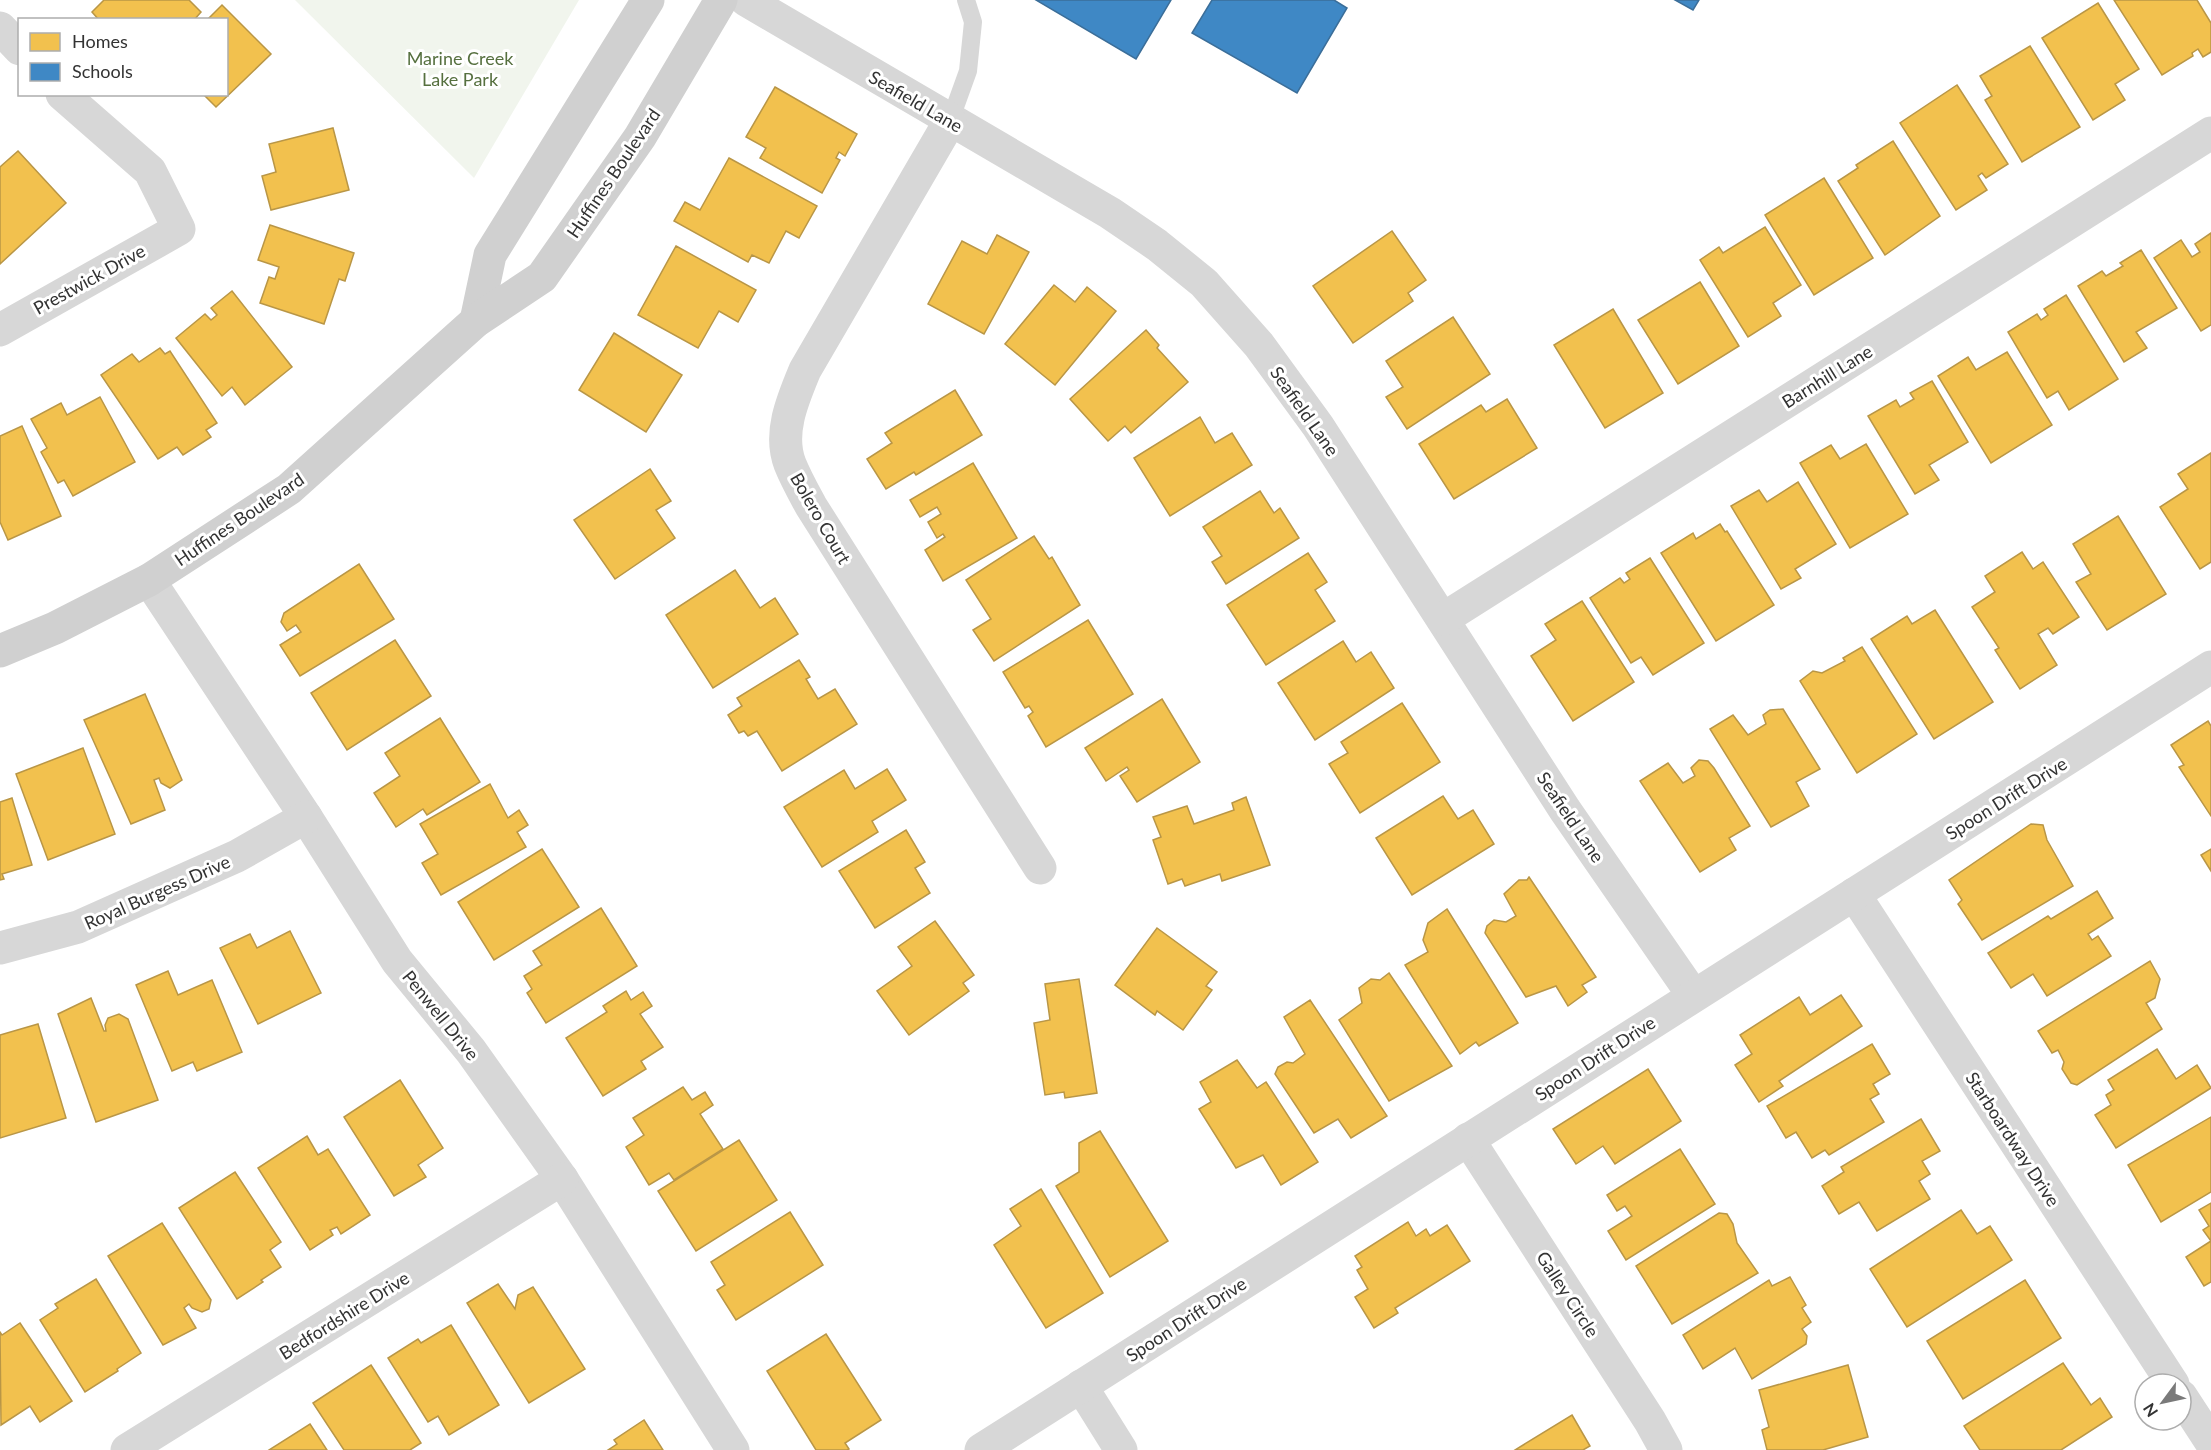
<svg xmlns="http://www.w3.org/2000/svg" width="2211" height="1450" viewBox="0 0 2211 1450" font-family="Lato,sans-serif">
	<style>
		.green { fill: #f1f5ed }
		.homes { fill: #f2c14e; stroke: #b99646; stroke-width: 1.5 }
		.schools { fill: #3f88c5; stroke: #3b6e99; stroke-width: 1.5 }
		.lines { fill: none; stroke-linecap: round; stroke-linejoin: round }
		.service { stroke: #d7d7d7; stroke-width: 18 }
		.minor { stroke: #d7d7d7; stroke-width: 33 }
		.secondary { stroke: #d0d0d0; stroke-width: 33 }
		.labels { text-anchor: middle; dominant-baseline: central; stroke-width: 6; stroke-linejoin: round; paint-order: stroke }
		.park-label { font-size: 18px; fill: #56703f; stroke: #fff }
		.street-label { font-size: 18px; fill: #333; stroke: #fff }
	</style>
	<rect width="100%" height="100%" fill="#fff"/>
	<!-- green -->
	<path class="green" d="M295,0H579L474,178Z"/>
	<!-- homes -->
	<g class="homes">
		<path d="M104,0H189L201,12L194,20H99L92,12Z"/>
		<path d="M2114,0H2197L2211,23V52L2203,57L2198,49L2192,53L2193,56L2162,75Z"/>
		<path d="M2098,3L2139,69L2115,84L2125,100L2093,120L2042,38Z"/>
		<path d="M222,5L271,54L216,107L203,94H226V20H207Z"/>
		<path d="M2030,46L2080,127L2022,162L1985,100L1992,96L1980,76Z"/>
		<path d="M1957,85L2008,164L1986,178L1982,173L1978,176L1987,190L1956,210L1900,123Z"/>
		<path d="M775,87L857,134L845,156L839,152L836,158L840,160L822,193L760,158L766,148L746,137Z"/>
		<path d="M333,128L349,190L271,210L262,176L276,172L269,144Z"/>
		<path d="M1893,141L1940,216L1885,255L1838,181L1858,168L1856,165Z"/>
		<path d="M18,151L66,203L0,264V167Z"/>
		<path d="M729,158L817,206L799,238L786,231L769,263L752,255L748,262L674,221L685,202L700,210Z"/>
		<path d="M1824,178L1873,258L1814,295L1765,215Z"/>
		<path d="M270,225L354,253L345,281L339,279L324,324L260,303L269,277L275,279L279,267L258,260Z"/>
		<path d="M1765,227L1801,285L1773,303L1781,316L1748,337L1700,260L1719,247L1723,253Z"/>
		<path d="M1392,231L1426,280L1408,293L1413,301L1353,343L1313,286Z"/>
		<path d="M2211,233V325L2201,331L2154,258L2181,240L2192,257L2200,252L2195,244Z"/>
		<path d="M997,235L1029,252L984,334L928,304L962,241L987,254Z"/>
		<path d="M676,246L756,290L738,322L719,311L698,348L638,315Z"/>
		<path d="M2141,250L2177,308L2136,332L2147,348L2124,362L2078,286L2102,271L2106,276L2123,266L2120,263Z"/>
		<path d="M1700,282L1739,346L1678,384L1638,320Z"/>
		<path d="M1054,285L1075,302L1087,287L1116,311L1055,385L1005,344Z"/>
		<path d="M232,291L292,367L245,405L232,387L222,396L176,338L205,314L211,320L217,315L211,308Z"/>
		<path d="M2066,295L2118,379L2069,410L2058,391L2047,398L2008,332L2037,314L2041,320L2048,315L2044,309Z"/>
		<path d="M1613,309L1663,393L1605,428L1554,345Z"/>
		<path d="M1453,317L1490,374L1407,429L1386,397L1403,387L1386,361Z"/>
		<path d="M1146,330L1159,345L1157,348L1188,382L1131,433L1125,426L1108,441L1070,399Z"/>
		<path d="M614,333L682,375L646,432L579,390Z"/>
		<path d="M160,348L165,354L170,351L217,423L206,430L211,437L183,455L177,447L158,459L101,375L132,354L139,362Z"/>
		<path d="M2007,352L2052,425L1991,463L1938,376L1968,357L1976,370Z"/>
		<path d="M1932,381L1968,442L1929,465L1939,480L1915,494L1868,416L1896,400L1900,407L1914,399L1910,393Z"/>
		<path d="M955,390L982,435L916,475L914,472L886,489L867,459L892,443L885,433Z"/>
		<path d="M100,397L135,462L73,496L64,480L58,483L41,452L47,448L31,419L61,403L67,415Z"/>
		<path d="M1507,399L1537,448L1454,499L1419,444L1481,405L1486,412Z"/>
		<path d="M1200,417L1215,443L1232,433L1252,465L1170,516L1134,458Z"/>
		<path d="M22,426L61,516L8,540L0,522V436Z"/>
		<path d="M1866,444L1908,514L1850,548L1800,463L1831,445L1840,459Z"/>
		<path d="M2211,453V562L2200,569L2160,507L2188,489L2178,474Z"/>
		<path d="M973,463L1017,538L943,581L925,550L945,537L943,534L937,538L928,522L941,514L937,507L920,517L910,500Z"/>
		<path d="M650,469L671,501L656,510L675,538L615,579L574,520Z"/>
		<path d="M1798,482L1836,544L1795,569L1801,578L1781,589L1731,506L1759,490L1767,502Z"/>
		<path d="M1260,491L1274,513L1280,508L1299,538L1226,584L1212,562L1222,556L1203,527Z"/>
		<path d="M2118,516L2166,594L2107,630L2076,582L2091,574L2073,544Z"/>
		<path d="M1720,524L1725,532L1727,531L1774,605L1716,641L1661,553L1693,533L1696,539Z"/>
		<path d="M1034,536L1049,559L1052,557L1080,605L994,661L973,630L991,619L966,580Z"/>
		<path d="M2022,552L2033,569L2043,562L2079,617L2053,634L2048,628L2038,634L2057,665L2020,689L1995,650L1999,648L1972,607L1995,592L1985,576Z"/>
		<path d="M1308,553L1327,582L1315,590L1335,621L1266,665L1227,605Z"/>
		<path d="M1650,558L1704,643L1653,675L1641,657L1631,663L1590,598L1620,578L1624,583L1630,579L1626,573Z"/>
		<path d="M359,564L394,619L300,676L280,645L301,632L296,625L287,631L281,622L284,613Z"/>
		<path d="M735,570L760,608L775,598L798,634L713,688L666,615Z"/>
		<path d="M1582,601L1634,682L1573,721L1531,656L1556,640L1545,624Z"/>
		<path d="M1935,610L1993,702L1934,739L1871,639L1907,616L1912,624Z"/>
		<path d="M1088,620L1133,694L1046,747L1028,716L1033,712L1029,706L1025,708L1003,672Z"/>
		<path d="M395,640L431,696L347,750L311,693Z"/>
		<path d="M1343,641L1356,662L1371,652L1394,688L1315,740L1278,683Z"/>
		<path d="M1862,647L1917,734L1857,773L1800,681L1813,671L1822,673L1845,661L1843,658Z"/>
		<path d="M799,660L810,677L806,679L818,699L835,689L857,724L782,771L757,731L748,736L744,731L739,733L728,715L742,706L737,698Z"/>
		<path d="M145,694L182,780L170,788L161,783L159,778L154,780L165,810L131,824L84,720Z"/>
		<path d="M1162,699L1200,762L1137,802L1120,776L1129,770L1127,767L1106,781L1085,748Z"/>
		<path d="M1402,703L1440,762L1360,813L1329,764L1348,753L1341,742Z"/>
		<path d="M1783,709L1820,769L1796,782L1809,806L1771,827L1710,729L1733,715L1748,735L1766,724L1763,715L1770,710Z"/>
		<path d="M440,718L480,782L427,815L423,809L396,827L374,793L400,776L385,753Z"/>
		<path d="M2208,721L2211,726V816L2179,767L2184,765L2171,745Z"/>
		<path d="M83,748L115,834L48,860L16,774Z"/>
		<path d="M1699,760L1708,761L1714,768L1750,826L1729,838L1736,850L1700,872L1640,781L1668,763L1683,783L1695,776L1691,768Z"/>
		<path d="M887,769L906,800L872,821L878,832L822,867L784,807L844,770L855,789Z"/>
		<path d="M490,784L508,818L519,810L528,825L517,832L526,847L441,895L422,863L438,854L420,824Z"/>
		<path d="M1443,796L1458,819L1473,810L1494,844L1412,895L1376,838Z"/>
		<path d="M1246,797L1270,865L1222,881L1220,874L1185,886L1182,879L1168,884L1153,840L1161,837L1153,817L1187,806L1194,824L1234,810L1232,803Z"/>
		<path d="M12,798L32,865L2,874L4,879L0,880V802Z"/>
		<path d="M2031,824L2043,825L2047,840L2073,886L1982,940L1958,904L1962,900L1949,880Z"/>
		<path d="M906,830L925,862L915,868L930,893L875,928L839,871Z"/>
		<path d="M542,849L579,907L494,960L458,902Z"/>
		<path d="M2211,849V871L2201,855Z"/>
		<path d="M1529,877L1596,977L1582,985L1587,992L1568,1006L1556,986L1526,997L1485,933L1487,926L1494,920L1506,922L1516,916L1504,894L1519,880H1527Z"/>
		<path d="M2097,891L2113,918L2088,934L2092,940L2098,936L2111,956L2047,996L2033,974L2011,988L1988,953L2048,916L2051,919Z"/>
		<path d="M601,908L637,966L546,1023L527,993L532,989L524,976L542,965L533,951Z"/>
		<path d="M1447,909L1518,1023L1479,1046L1476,1042L1460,1054L1405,965L1428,952L1423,940L1428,923Z"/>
		<path d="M935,921L974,975L963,983L969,991L909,1035L877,991L912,966L898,947Z"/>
		<path d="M1157,928L1217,972L1206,986L1212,990L1183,1030L1157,1011L1155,1015L1115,985Z"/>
		<path d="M290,931L321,993L258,1024L220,948L250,934L257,948Z"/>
		<path d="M2150,961L2160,979L2155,998L2146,1003L2162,1029L2077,1085L2071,1083L2062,1069L2064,1062L2058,1050L2052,1053L2038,1031Z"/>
		<path d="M168,971L178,995L212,980L242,1052L197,1071L193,1062L172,1071L136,985Z"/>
		<path d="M1389,973L1452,1066L1389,1101L1339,1020L1362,1003L1359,988L1371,979L1380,980Z"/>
		<path d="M1079,979L1097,1093L1065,1098L1064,1092L1045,1095L1034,1023L1050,1020L1045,984Z"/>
		<path d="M626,991L631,1000L643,992L652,1006L640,1014L663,1047L641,1061L646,1069L603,1096L566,1038L607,1012L603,1006Z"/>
		<path d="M1841,995L1862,1026L1779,1081L1783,1086L1759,1102L1735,1065L1752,1054L1740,1035L1799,997L1810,1015Z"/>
		<path d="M91,998L104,1031H106L105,1025L108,1018L119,1014L128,1019L158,1100L96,1122L58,1014Z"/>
		<path d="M1310,1000L1387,1116L1351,1138L1338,1119L1314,1133L1275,1074L1278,1067L1287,1062L1293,1063L1305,1054L1284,1017Z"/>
		<path d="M38,1024L66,1118L0,1138V1035Z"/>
		<path d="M1872,1044L1890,1074L1873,1084L1879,1094L1870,1099L1884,1122L1829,1155L1825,1150L1812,1158L1796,1132L1786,1138L1767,1106Z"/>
		<path d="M2157,1049L2176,1079L2197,1065L2211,1088L2116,1148L2095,1115L2111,1105L2106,1095L2114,1090L2108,1080Z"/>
		<path d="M1237,1060L1257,1088L1266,1082L1318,1162L1281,1185L1263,1155L1236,1168L1199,1109L1211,1102L1200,1082Z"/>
		<path d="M1648,1069L1681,1121L1615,1164L1603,1146L1576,1164L1553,1129Z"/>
		<path d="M400,1080L443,1148L418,1165L426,1177L394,1196L344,1117Z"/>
		<path d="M683,1087L692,1100L705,1092L713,1105L700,1114L723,1149L674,1180L669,1173L649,1185L626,1147L644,1135L633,1118Z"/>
		<path d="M2211,1117V1192L2161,1222L2128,1165Z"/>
		<path d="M1921,1119L1940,1151L1922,1161L1930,1174L1919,1181L1930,1199L1877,1231L1859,1202L1839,1214L1822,1186L1844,1172L1841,1167Z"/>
		<path d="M1100,1131L1168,1241L1110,1277L1056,1186L1079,1172V1143Z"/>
		<path d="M307,1136L318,1155L328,1149L370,1215L341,1234L337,1227L330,1230L333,1235L310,1250L258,1168Z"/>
		<path d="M739,1140L777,1200L696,1251L658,1191Z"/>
		<path d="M1680,1149L1715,1204L1626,1260L1608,1231L1632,1216L1625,1206L1617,1211L1607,1195Z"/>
		<path d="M235,1172L281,1242L270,1250L281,1267L261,1280L263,1282L237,1299L179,1208Z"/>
		<path d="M1041,1189L1103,1293L1046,1328L994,1245L1021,1226L1010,1209Z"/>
		<path d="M2211,1203V1282L2204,1286L2186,1257L2211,1241L2203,1230L2209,1226L2199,1210Z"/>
		<path d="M1961,1210L1977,1234L1990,1226L2012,1260L1907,1327L1870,1269Z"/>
		<path d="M790,1212L823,1265L736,1320L717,1290L725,1285L711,1262Z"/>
		<path d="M1719,1213L1727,1214L1733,1224L1737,1243L1758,1273L1672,1324L1636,1266Z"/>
		<path d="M1408,1222L1416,1236L1426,1229L1430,1236L1447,1225L1470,1261L1395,1308L1398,1313L1374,1328L1355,1297L1368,1289L1357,1270L1362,1267L1355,1256Z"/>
		<path d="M162,1223L211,1300L209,1309L202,1312L192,1308L189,1304L184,1308L196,1328L163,1345L108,1256Z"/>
		<path d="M1790,1277L1806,1305L1802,1308L1811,1322L1802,1329L1807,1336L1806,1344L1752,1379L1735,1348L1703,1369L1683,1335L1769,1280L1772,1286Z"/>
		<path d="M96,1279L141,1353L117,1369L118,1371L85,1392L40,1320L58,1308L55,1304Z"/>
		<path d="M2025,1280L2061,1338L1963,1399L1927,1341Z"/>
		<path d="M498,1284L515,1309L518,1295L533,1287L585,1369L529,1403L467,1303Z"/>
		<path d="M20,1323L72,1401L40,1422L30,1406L1,1425L0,1332L2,1335Z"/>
		<path d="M451,1325L499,1405L449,1435L438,1416L428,1422L388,1358L418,1339L421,1343Z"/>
		<path d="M826,1334L881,1420L845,1443L849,1449L847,1450H816L767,1371Z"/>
		<path d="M2063,1363L2091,1405L2100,1398L2112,1417L2061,1450H1980L1964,1426Z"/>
		<path d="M371,1365L421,1443L410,1450H344L313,1403Z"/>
		<path d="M1848,1365L1868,1437L1823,1450H1767L1762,1430L1769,1427L1759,1390Z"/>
		<path d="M1572,1415L1590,1446L1583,1450H1515Z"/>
		<path d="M644,1420L663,1450H608L617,1444L614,1440Z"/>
		<path d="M310,1424L327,1450H269Z"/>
	</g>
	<!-- schools -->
	<g class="schools">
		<path d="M1036,0H1171L1136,59Z"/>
		<path d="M1212,0H1334L1347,8L1297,93L1192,33Z"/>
		<path d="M1675,0H1699L1693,10Z"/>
	</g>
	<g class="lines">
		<!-- service -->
		<path class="service" d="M950,121L968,71L973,22L966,0"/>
		<!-- minor -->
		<g class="minor">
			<path d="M746,0L1110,213L1157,245L1204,283L1259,345L1318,426L1565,810L1693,995"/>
			<path d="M0,28L20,49"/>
			<path d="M950,121L805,370C793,399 778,433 790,464C796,479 804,493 811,506L1040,868"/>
			<path d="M0,330L179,229L150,171L62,94"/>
			<path d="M149,580L306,817L397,961L471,1051L562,1179L733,1450"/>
			<path d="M1443,619L2211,133"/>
			<path d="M1854,894L2173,1384"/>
			<path d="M0,948L78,927L237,856L306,817"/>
			<path d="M1468,1139L1650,1421L1666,1450"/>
			<path d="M1081,1386L1121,1450"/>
			<path d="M2181,1396L2211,1442"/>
			<path d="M127,1450L562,1179"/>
			<path d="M981,1450L2211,667"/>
		</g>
		<!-- secondary -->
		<g class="secondary">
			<path d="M476,321L490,255L648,0"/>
			<path d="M0,651L55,628L149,580L289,489L476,321L542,277L640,137L721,0"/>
		</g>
	</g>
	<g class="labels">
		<!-- park labels -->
		<g class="park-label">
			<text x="460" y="58">Marine Creek<tspan x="460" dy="21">Lake Park</tspan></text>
		</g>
		<!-- street labels -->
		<g class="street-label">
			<text transform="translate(916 101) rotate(30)">Seafield Lane</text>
			<text transform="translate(613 173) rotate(-56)">Huffines Boulevard</text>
			<text transform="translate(89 279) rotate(-29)">Prestwick Drive</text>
			<text transform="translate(1827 376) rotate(-32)">Barnhill Lane</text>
			<text transform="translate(1305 411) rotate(55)">Seafield Lane</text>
			<text transform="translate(821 518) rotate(60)">Bolero Court</text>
			<text transform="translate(239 519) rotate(-34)">Huffines Boulevard</text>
			<text transform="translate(2006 798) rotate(-32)">Spoon Drift Drive</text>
			<text transform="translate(1571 817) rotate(56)">Seafield Lane</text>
			<text transform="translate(157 892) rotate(-24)">Royal Burgess Drive</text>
			<text transform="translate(441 1015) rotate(51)">Penwell Drive</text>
			<text transform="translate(1595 1058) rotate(-33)">Spoon Drift Drive</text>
			<text transform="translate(2013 1139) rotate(57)">Starboardway Drive</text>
			<text transform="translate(1568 1294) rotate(57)">Galley Circle</text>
			<text transform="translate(344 1315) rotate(-32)">Bedfordshire Drive</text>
			<text transform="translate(1186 1319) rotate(-33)">Spoon Drift Drive</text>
		</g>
	</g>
	<!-- legend -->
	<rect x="18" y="18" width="210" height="78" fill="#ffffff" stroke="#adadad" stroke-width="1.5"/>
	<rect x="30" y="33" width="30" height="18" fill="#f2c14e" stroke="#adadad" stroke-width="1.5"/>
	<text x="72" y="48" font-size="18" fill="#333333">Homes</text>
	<rect x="30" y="63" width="30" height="18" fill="#3f88c5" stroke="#adadad" stroke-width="1.5"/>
	<text x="72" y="78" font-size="18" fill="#333333">Schools</text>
	<!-- north arrow -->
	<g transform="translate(2163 1402) rotate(237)"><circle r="28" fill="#ffffff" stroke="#adadad" stroke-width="1.5"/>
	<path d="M0-4.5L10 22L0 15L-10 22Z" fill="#7a7a7a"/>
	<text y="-9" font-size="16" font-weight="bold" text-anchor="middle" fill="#333333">N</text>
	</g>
</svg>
